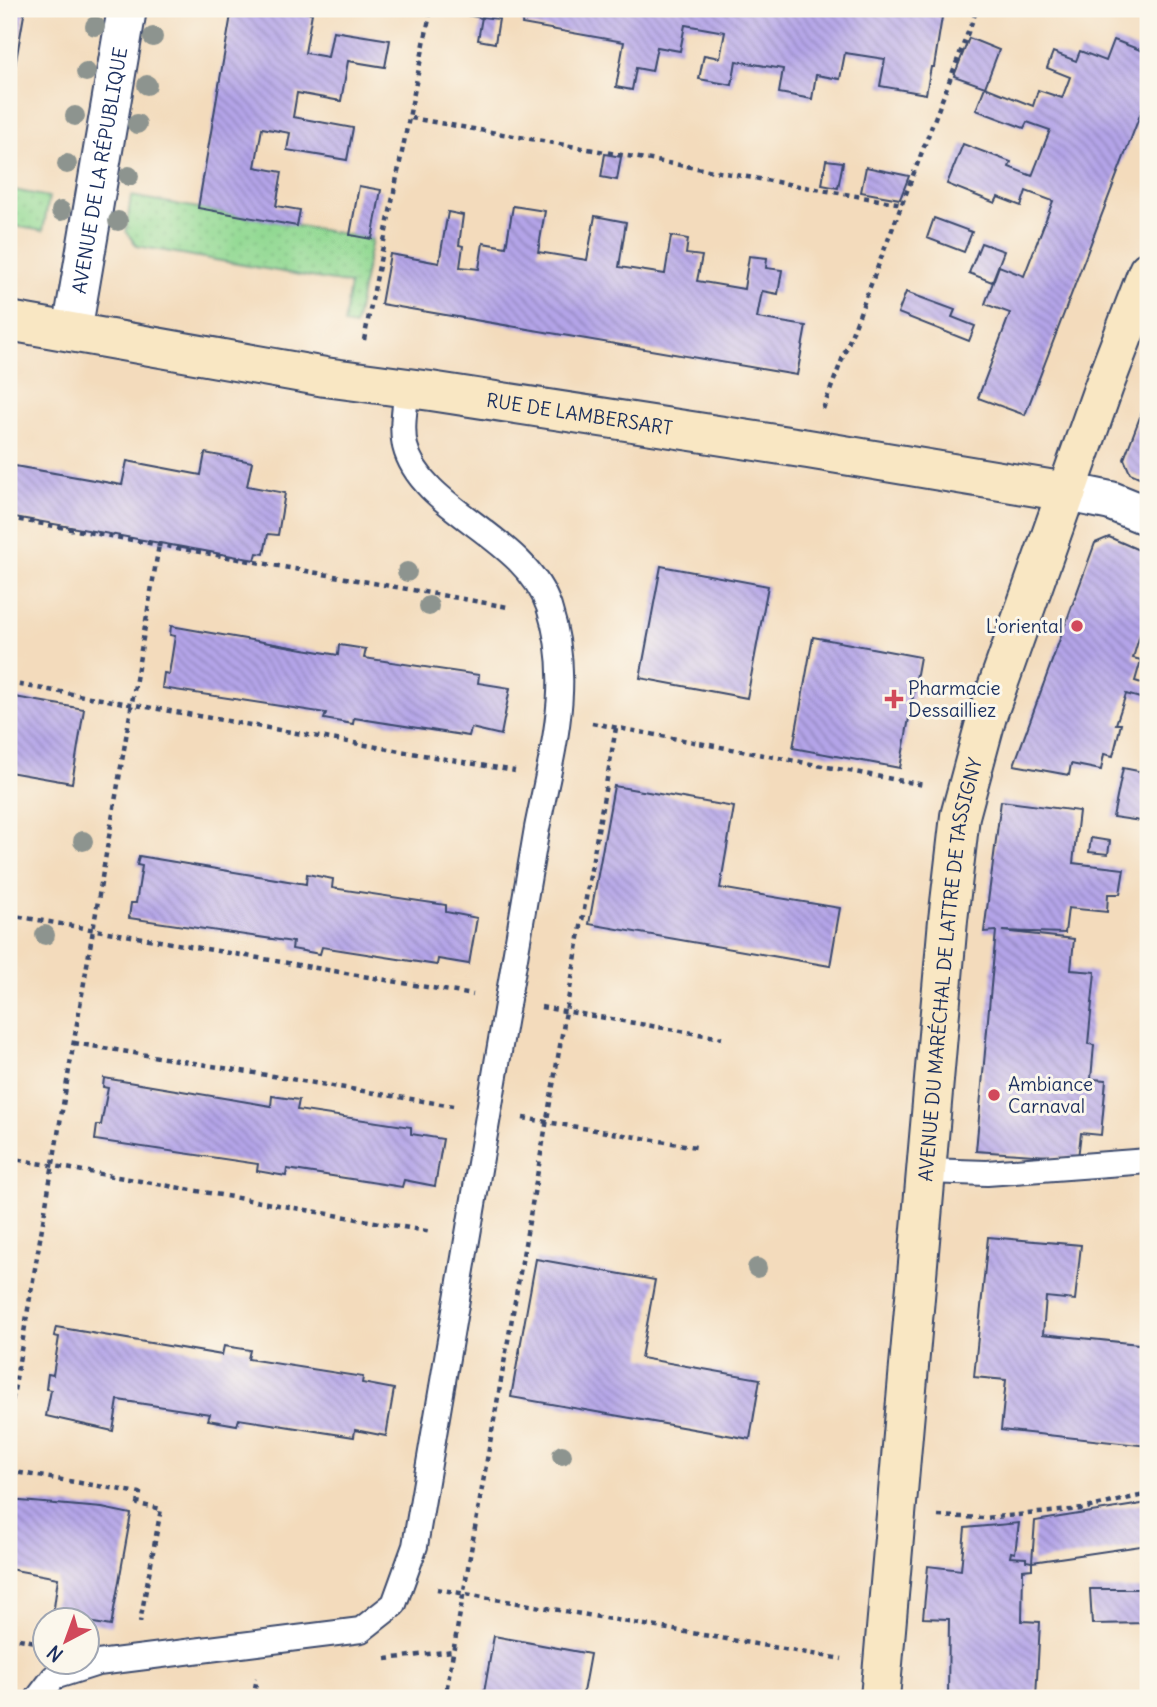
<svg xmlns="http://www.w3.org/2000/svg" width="1157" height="1707" viewBox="0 0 1157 1707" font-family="Delius,sans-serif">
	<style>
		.grass { fill: url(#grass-dots); stroke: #568478; stroke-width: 2 }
		.building { fill: url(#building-back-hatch) }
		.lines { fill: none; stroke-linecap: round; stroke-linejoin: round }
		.lane-casing { stroke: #3b496c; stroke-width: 28 }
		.street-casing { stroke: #3b496c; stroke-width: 42 }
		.secondary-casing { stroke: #3b496c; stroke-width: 42 }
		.path { stroke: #3b496c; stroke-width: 4.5; stroke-dasharray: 5 5; stroke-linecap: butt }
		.lane { stroke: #fff; stroke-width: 24 }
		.street { stroke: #fff; stroke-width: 38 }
		.secondary { stroke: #f9e7c3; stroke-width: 38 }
		.tree { fill: #8d948f }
		.poi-dot { fill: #d1495b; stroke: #fbf7ec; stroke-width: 2.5 }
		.labels { text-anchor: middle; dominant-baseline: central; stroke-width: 6; stroke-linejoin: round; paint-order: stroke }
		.street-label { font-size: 19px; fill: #1b2f5e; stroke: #fbf7ec }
		.poi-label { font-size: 19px; fill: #1b2f5e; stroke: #fbf7ec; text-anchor: start }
	</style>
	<defs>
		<pattern id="grass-dots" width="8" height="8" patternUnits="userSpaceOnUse" patternTransform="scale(1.75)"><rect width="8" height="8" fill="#92d993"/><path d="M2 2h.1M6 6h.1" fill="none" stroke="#7dbb81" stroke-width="1.8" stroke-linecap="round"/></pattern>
		<pattern id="building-back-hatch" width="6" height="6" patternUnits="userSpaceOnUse" patternTransform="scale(1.75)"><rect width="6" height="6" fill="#b4a4e8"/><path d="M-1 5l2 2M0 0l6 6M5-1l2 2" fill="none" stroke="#9286bf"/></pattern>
	</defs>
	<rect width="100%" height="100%" fill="#fbf7ec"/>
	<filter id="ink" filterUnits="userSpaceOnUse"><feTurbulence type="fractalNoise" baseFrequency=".0143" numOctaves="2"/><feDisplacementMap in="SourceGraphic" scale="14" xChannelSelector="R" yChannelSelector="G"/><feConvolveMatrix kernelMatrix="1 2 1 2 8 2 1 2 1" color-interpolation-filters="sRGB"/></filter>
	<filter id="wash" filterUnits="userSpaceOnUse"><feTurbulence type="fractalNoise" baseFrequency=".00686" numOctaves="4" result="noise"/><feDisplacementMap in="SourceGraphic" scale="28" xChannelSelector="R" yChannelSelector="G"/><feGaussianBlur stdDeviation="1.57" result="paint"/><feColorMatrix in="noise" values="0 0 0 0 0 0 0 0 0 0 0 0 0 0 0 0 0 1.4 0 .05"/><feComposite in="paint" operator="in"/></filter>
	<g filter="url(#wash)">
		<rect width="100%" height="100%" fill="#f3dbbc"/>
		<!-- grass -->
		<g class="grass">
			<path d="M9,189L49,197L43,231L9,225Z"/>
			<path d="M131,196L372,239L355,326L344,324L350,284L137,246L126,231Z"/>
		</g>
		<g id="blocks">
			<!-- building -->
			<g class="building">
				<path d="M9,9H25L10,95H9Z"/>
				<path d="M232,9H283L312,13L305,53L328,57L333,31L390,40L385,67L348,61L341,101L297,93L293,117L353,128L347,160L287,150L290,133L262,128L255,167L282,172L276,206L300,210L297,226L198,208Z"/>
				<path d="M436,9H484L482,18Z"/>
				<path d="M524,9H891L942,17L934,67H931L926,94L880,86L885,59L845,53L840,79L816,75L812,99L779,93L783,69L736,61L732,85L699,79L704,55L720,58L725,32L685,25L680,51L657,47L652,71L636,68L632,90L616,87L624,42L522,24Z"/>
				<path d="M482,17L499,19L495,43L478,40Z"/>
				<path d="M969,38L999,50L985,87L954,76Z"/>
				<path d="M1114,40L1148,53V94L1025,415L978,398L1010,313L985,304L999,266L1024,276L1053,201L1026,191L1021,206L998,197L995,203L947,184L963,144L1011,162L1009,167L1032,176L1050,130L1027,122L1024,128L976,110L985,87L1033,106L1038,90L1062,98L1070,77L1047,68L1053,52L1076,61L1080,51L1106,61Z"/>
				<path d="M605,154L621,157L617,180L601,177Z"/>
				<path d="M826,160L843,162L838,188L822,185Z"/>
				<path d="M866,167L909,176L900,199L861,192Z"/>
				<path d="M359,186L381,190L372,239L350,235Z"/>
				<path d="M513,206L545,211L538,252L587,260L595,216L626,222L619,267L665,274L671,236L688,239L686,254L702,256L697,281L744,289L749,256L767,258L766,268L782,270L778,294L762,291L757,318L806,326L797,375L381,304L390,254L439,263L448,212L463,215L459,245L463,246L460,267L479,269L483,243L506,247Z"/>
				<path d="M934,218L972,232L964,252L927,238Z"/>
				<path d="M981,243L1004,251L992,282L969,273Z"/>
				<path d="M906,292L955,310L952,317L975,326L969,341L898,313Z"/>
				<path d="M1148,396V481L1130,473L1124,459Z"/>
				<path d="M205,453L252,462L247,486L285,493L278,535L268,534L264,554L257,553L255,560L9,516V465L122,485L127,461L201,475Z"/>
				<path d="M1109,537L1148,554V632L1141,631L1133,658L1141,660L1135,681L1148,685L1147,700L1126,694L1116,724H1121L1113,756L1104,754L1101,770L1071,764L1069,775L1014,765L1095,543Z"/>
				<path d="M661,566L768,586L747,698L640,678Z"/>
				<path d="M171,626L338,655L339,645L366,649L364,658L479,675L478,683L510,688L501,735L471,728L469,736L354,718L353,724L324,719L326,713L162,688L164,673L169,674L175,636L170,635Z"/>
				<path d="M813,637L920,657L900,768L793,748Z"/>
				<path d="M9,696L84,709L72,783L9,772Z"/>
				<path d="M1123,768L1148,773V822L1113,817Z"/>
				<path d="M614,786L734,807L720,888L840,908L830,966L589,924Z"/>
				<path d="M1001,801L1079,811L1073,863L1124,869L1120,894H1108L1107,912L1068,908L1065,933L1002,931L1074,939L1071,970L1095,972L1088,1044L1094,1045L1091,1079L1106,1080L1101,1135L1081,1133L1078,1158L976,1151L996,931L984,932Z"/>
				<path d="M1091,838L1110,841L1108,854L1089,852Z"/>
				<path d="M139,856L306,884L307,874L333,879L332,888L446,905V912L477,918L469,964L438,959L437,965L322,947L320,954L292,949L293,942L129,918L131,903H136L142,866L137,865Z"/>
				<path d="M104,1078L271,1106L272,1096L299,1100L297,1110L411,1127V1134L443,1139L435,1186L404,1180L402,1187L287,1169L286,1176L257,1171L258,1164L95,1140L97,1125H101L108,1088L103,1087Z"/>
				<path d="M988,1237L1081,1245L1075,1300L1046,1297L1043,1334L1148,1345V1446L1001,1430L1006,1380L974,1377Z"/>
				<path d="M536,1259L655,1280L641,1358L760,1379L750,1439L511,1397Z"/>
				<path d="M56,1327L222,1355L224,1346L250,1350L248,1359L363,1377L362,1383L394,1389L386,1436L355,1430L354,1437L239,1419L237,1425L208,1420L210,1414L118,1400L113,1431L46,1416L51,1390L46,1389L48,1374L53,1375L59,1337L54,1336Z"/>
				<path d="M9,1500L102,1508L131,1514L111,1626L88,1622V1620L53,1615L58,1578L9,1569Z"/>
				<path d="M1148,1503V1545L1032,1562L1035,1521Z"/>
				<path d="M1019,1523L1015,1553L1011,1552L1010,1557L1026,1558V1561L1032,1562V1569L1023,1570L1022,1621L1040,1622L1036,1698H948L949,1619L923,1618L928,1566L961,1570L965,1528Z"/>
				<path d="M1090,1589H1148V1623L1092,1624Z"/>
				<path d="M494,1636L590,1654L582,1698H483Z"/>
			</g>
		</g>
	</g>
	<g filter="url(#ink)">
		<use href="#blocks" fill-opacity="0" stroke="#3b496c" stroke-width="2"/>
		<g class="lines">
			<!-- lane casing -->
			<g class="lane-casing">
				<g id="lane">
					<path d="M926,1171L987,1173L1148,1161"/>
					<path d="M38,1698L54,1677L98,1663L361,1630L394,1604L415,1546L537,828C552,752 574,683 549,607C525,535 421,511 405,446C401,428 405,407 407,388"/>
				</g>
			</g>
			<!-- street casing -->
			<g class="street-casing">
				<g id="street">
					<path id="s1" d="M72,332L127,9"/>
					<path d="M1067,492L1111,501L1148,516"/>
				</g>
			</g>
			<!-- secondary casing -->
			<g class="secondary-casing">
				<g id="secondary">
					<path id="s2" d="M9,321L325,377L431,391L808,449L1067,492"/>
					<path id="s3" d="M880,1698L948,920L960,816L987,716L1104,386L1148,271"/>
				</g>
			</g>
			<!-- path -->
			<g class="path">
				<path d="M411,118L902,204"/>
				<path d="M364,340L431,9"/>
				<path d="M823,409L977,9"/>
				<path d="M9,518L508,607"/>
				<path d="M9,683L515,771"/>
				<path d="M592,723L924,785"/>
				<path d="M9,915L473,995"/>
				<path d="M541,1007L722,1038"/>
				<path d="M74,1043L453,1106"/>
				<path d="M523,1118L696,1147"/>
				<path d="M9,1158L432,1232"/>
				<path d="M9,1420L159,545"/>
				<path d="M9,1471L140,1493L138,1504L161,1509L140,1622"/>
				<path d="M938,1516L985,1518L1082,1509L1148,1494"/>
				<path d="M437,1589L842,1659"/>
				<path d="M9,1637L41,1643"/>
				<path d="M386,1659L453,1651"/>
				<path d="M253,1698L257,1678"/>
				<path d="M445,1698L616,728"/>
			</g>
			<!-- lane -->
			<use href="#lane" class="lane"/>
			<!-- street -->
			<use href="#street" class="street"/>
			<!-- secondary -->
			<use href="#secondary" class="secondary"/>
		</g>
		<!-- trees -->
		<g class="tree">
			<circle cx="95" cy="26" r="10"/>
			<circle cx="153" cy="37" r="10"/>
			<circle cx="86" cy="72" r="10"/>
			<circle cx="147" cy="85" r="10"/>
			<circle cx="75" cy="116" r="10"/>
			<circle cx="137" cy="124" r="10"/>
			<circle cx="67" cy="164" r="10"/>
			<circle cx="129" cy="176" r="10"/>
			<circle cx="61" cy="211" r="10"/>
			<circle cx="118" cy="221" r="10"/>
			<circle cx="407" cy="572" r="10"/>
			<circle cx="429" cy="606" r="10"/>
			<circle cx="83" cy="841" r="10"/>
			<circle cx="45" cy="935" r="10"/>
			<circle cx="757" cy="1268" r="10"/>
			<circle cx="562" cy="1455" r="10"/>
		</g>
	</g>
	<!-- markers -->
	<g class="poi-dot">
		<circle cx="1077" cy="626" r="7"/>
		<path d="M890.5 688.5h7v7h7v7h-7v7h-7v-7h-7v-7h7z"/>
		<circle cx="994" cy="1095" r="7"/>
	</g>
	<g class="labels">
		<!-- street labels -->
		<g class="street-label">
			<text stroke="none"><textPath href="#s1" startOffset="164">AVENUE DE LA RÉPUBLIQUE</textPath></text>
			<text stroke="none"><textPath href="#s2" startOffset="578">RUE DE LAMBERSART</textPath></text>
			<text stroke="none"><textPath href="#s3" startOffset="732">AVENUE DU MARÉCHAL DE LATTRE DE TASSIGNY</textPath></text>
		</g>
		<!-- poi labels -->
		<g class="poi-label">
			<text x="1063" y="626" text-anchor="end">L'oriental</text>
			<text x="908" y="688">Pharmacie<tspan x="908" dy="22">Dessailliez</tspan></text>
			<text x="1008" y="1084">Ambiance<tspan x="1008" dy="22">Carnaval</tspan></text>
		</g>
	</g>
	<!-- margin -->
	<rect width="1157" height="1707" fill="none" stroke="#fbf7ec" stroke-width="35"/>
	<!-- north arrow -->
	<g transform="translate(66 1641) rotate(221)"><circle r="33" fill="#fbf7ec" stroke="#a1a7b3" stroke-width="2"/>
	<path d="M0-5L12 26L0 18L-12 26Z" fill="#d1495b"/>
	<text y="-10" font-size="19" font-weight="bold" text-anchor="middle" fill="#1b2f5e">N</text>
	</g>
</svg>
